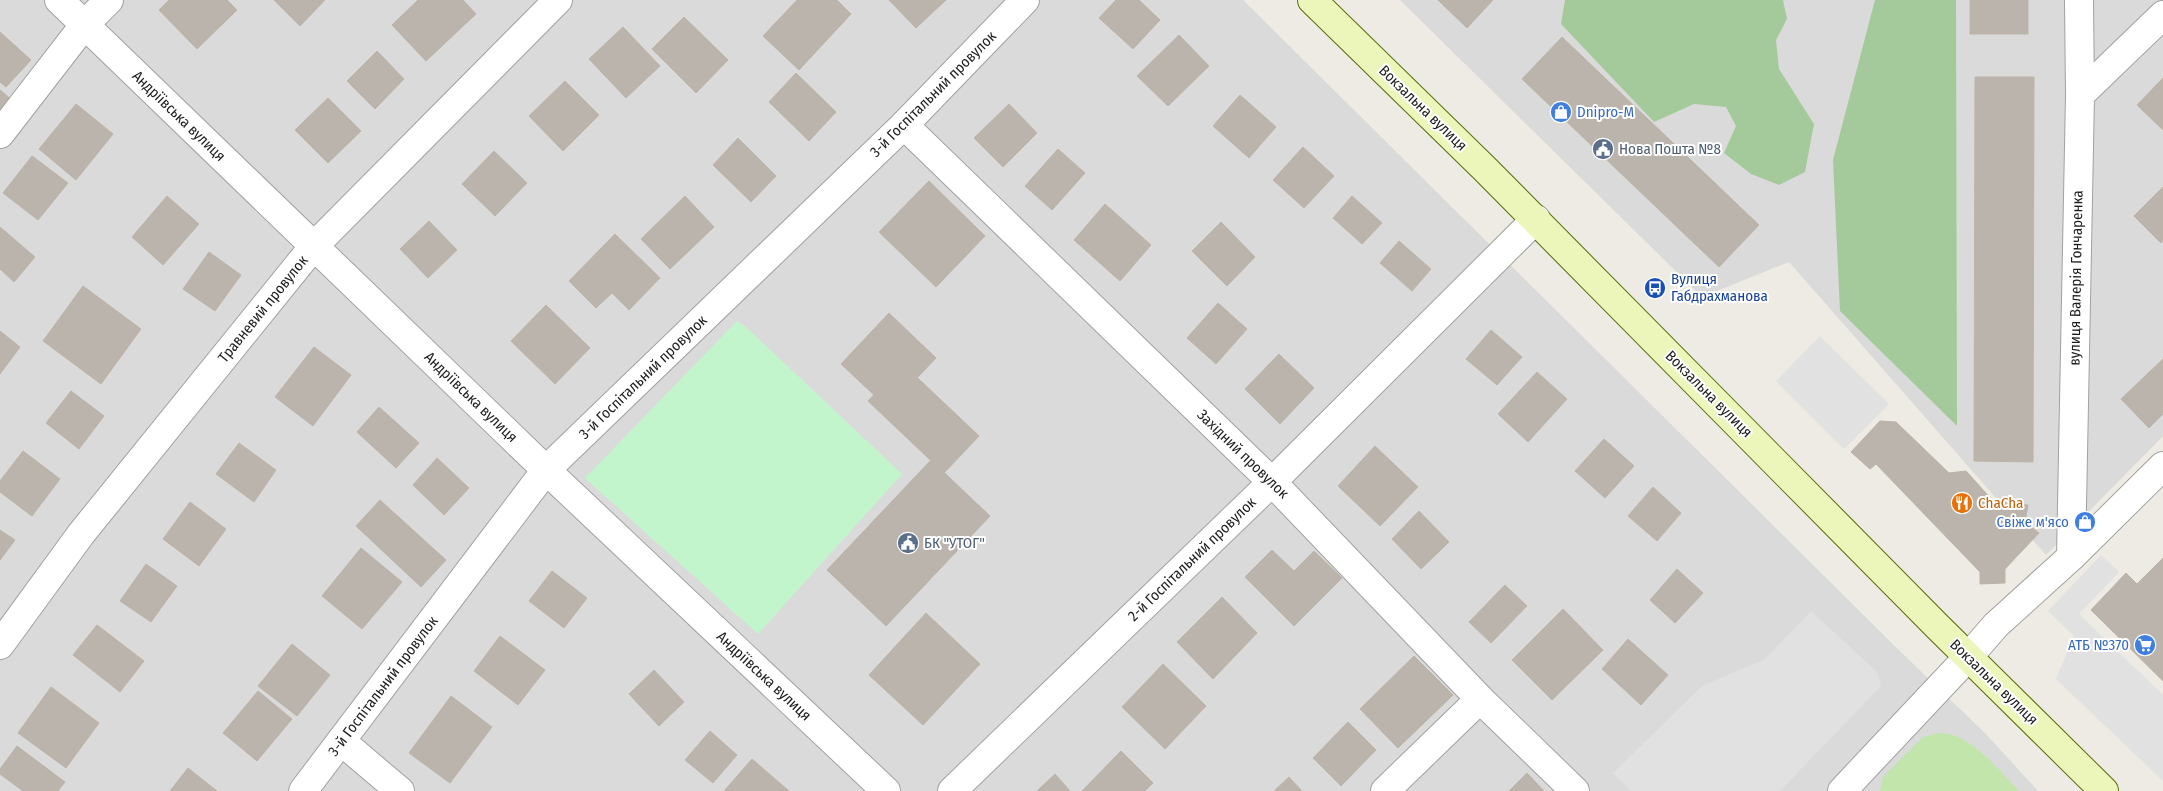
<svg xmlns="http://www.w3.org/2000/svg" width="2163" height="791" viewBox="0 0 2163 791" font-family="'Fira Sans Condensed',sans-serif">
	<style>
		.residential { fill: #dbdada }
		.grass { fill: #c2e5ac }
		.forest { fill: #a4ca9b }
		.park { fill: #c3f5cc }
		.parking { fill: #e1e1e1 }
		.building { fill: #bab4ad; stroke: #beb3a7 }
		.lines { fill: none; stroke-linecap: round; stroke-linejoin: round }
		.minor-casing { stroke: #a1a1a1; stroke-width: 30 }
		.tertiary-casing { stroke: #a1a1a1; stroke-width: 30 }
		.secondary-casing { stroke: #586c0c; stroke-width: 30 }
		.minor { stroke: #fff; stroke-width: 28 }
		.tertiary { stroke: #fff; stroke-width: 28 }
		.secondary { stroke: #ecf5ba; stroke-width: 28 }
		.labels { text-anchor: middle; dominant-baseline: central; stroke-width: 4; stroke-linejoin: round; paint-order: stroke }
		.street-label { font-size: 15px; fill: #1d1d1d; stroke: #fff }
		.shop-label { font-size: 15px; fill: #366cbe; stroke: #fff; text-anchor: end }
		.service-label { font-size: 15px; fill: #4e5e75; stroke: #fff; text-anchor: start }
		.transit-label { font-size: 15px; fill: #164399; stroke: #fff; text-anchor: start }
		.food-label { font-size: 15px; fill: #c56008; stroke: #fff; text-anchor: start }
	</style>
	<rect width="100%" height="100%" fill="#edebe3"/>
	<!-- residential -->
	<g class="residential">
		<path d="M0,0H1243L1907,658L1986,734L2038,791H0Z"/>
		<path d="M1400,0H2163V436L2046,555L1789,262L1702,297Z"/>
	</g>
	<!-- grass -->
	<path class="grass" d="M1939,733C1970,732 1998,770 2019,791H1880L1883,777L1923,737Z"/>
	<!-- forest -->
	<g class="forest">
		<path d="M1565,0H1783L1787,19L1776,40L1779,69L1814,124L1805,172L1779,185L1751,174L1724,153L1736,126L1726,107L1694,104L1654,122L1561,24Z"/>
		<path d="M1875,0H1956L1957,426L1840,311L1833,160Z"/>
	</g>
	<!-- park -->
	<path class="park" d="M737,321L747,328L902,474L758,634L585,478Z"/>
	<!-- parking -->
	<g class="parking">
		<path d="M1820,336L1889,404L1844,449L1776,381Z"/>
		<path d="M2101,555L2119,572L2079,614L2163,695V781L2056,679L2074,636L2048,611Z"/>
		<path d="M1811,611L1877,672L1881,686L1780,791H1631L1613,773L1702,686L1765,659Z"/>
	</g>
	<!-- building -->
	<g class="building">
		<path d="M169,0H227L237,10L197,49L159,10Z"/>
		<path d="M274,0H325L300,26Z"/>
		<path d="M418,0H463L476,14L426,61L392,25Z"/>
		<path d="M797,0H837L851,14L799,70L763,36Z"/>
		<path d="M889,0H946L916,28Z"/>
		<path d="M1116,0H1139L1160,20L1133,49L1099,18Z"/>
		<path d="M1438,0H1493L1467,28Z"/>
		<rect x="1970" y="0" width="58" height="34"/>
		<path d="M684,17L728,60L696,93L652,49Z"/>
		<path d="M623,27L660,66L626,98L589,59Z"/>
		<path d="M0,32L31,60L6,87L0,82Z"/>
		<path d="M1179,35L1209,66L1168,106L1137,76Z"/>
		<path d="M1562,37L1759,225L1719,267L1522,79Z"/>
		<path d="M377,51L404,79L375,109L347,81Z"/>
		<path d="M796,73L836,112L809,141L769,102Z"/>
		<path d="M1975,77H2034L2033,462L1974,461Z"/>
		<path d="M2163,78V130L2137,105Z"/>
		<path d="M565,81L599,115L563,151L529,116Z"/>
		<path d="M0,90L12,100L0,113Z"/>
		<path d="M1240,95L1276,127L1249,158L1213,126Z"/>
		<path d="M328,98L361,131L328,163L295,130Z"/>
		<path d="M76,104L113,134L76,180L39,149Z"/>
		<path d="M1009,104L1037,133L1003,167L974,138Z"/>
		<path d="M738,138L776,176L751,202L713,165Z"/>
		<path d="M1303,147L1334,176L1304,208L1273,180Z"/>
		<path d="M1058,149L1085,173L1052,210L1025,186Z"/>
		<path d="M494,151L527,183L495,216L462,184Z"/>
		<path d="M32,156L68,183L38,220L3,193Z"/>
		<path d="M929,181L985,236L936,287L879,232Z"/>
		<path d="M2163,187V240L2161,243L2134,216Z"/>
		<path d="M167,196L199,224L163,265L132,237Z"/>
		<path d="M685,196L714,227L670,269L641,239Z"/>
		<path d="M1352,196L1382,223L1362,244L1333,218Z"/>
		<path d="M1105,204L1151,245L1120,281L1074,240Z"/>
		<path d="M429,221L457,250L428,278L400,249Z"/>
		<path d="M1221,222L1255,257L1227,286L1192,251Z"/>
		<path d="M0,227L35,257L14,282L0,269Z"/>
		<path d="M615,234L660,278L629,310L612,293L596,308L569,281Z"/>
		<path d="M1399,241L1431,269L1412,291L1380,263Z"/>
		<path d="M209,252L241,275L215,311L183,289Z"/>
		<path d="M83,286L141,329L101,384L43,341Z"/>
		<path d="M1218,303L1247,329L1216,364L1187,338Z"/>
		<path d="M546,305L590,348L555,384L511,341Z"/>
		<path d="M889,313L936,358L918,377L903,364L874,395L841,364Z"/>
		<path d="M1491,330L1522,357L1497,385L1466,359Z"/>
		<path d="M0,331L20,347L0,374Z"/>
		<path d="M314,347L351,375L313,426L275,397Z"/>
		<path d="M1279,354L1314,388L1280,424L1245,389Z"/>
		<path d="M2163,359V414L2149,428L2121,399Z"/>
		<path d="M903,364L979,436L944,473L868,401Z"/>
		<path d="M1537,372L1567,399L1528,442L1498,414Z"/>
		<path d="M71,391L104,416L79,449L46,423Z"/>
		<path d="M379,407L419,443L396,468L357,432Z"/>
		<path d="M1880,421L1896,422L1949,473L1966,471L1994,502L2028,505L2025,522L2039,533L2005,569V583L1980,584V572L1876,464L1870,469L1851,452Z"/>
		<path d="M1604,439L1634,466L1605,498L1575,471Z"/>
		<path d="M239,443L276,470L254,502L216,474Z"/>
		<path d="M1375,446L1418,487L1380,526L1338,486Z"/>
		<path d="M23,451L60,479L32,516L0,492V481Z"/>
		<path d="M437,458L469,488L444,515L413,485Z"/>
		<path d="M931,460L990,516L886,626L827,570Z"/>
		<path d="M1653,487L1681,513L1657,541L1628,516Z"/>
		<path d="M380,500L446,560L421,587L356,526Z"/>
		<path d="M190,502L226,529L199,566L163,539Z"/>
		<path d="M1419,511L1449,542L1421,569L1392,539Z"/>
		<path d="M0,530L15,540L0,560Z"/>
		<path d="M361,548L402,582L362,629L322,596Z"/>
		<path d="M1272,550L1294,571L1314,551L1342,578L1294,626L1245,577Z"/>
		<path d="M2163,558V681L2091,610L2126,573L2137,584Z"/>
		<path d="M146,564L177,586L151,622L120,601Z"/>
		<path d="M1677,569L1703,593L1675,623L1650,600Z"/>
		<path d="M552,571L587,598L564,628L529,601Z"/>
		<path d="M1505,585L1527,606L1491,643L1469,622Z"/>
		<path d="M1222,597L1257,633L1213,679L1177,642Z"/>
		<path d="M1563,609L1603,650L1552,700L1512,660Z"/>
		<path d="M926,613L980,664L923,725L869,675Z"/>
		<path d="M97,625L144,661L120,692L73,655Z"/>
		<path d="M500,636L545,670L518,705L474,671Z"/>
		<path d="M1628,639L1668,675L1641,705L1602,669Z"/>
		<path d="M292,644L330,675L297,716L258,686Z"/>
		<path d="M1414,656L1453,695L1398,748L1360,709Z"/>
		<path d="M1163,664L1206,706L1165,749L1122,707Z"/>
		<path d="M654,670L684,702L659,726L629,694Z"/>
		<path d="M51,687L99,723L66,768L18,733Z"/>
		<path d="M258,691L292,719L257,761L223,733Z"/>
		<path d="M451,696L492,727L450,783L409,753Z"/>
		<path d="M1348,722L1376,750L1341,786L1313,758Z"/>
		<path d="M710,731L737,755L713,783L685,760Z"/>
		<path d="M17,746L65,782L58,791H23L0,774V769Z"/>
		<path d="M1121,751L1153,783L1145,791H1082Z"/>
		<path d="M752,759L789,791H724Z"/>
		<path d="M188,768L217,791H170Z"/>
		<path d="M1527,773L1544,791H1509Z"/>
		<path d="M1055,774L1070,791H1037Z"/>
		<path d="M1289,777L1302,791H1274Z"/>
	</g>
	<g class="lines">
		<!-- minor casing -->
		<g class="minor-casing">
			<g id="minor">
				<path d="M2080,95L2163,15"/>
				<path d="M904,125L1272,482L1480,699L1575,791"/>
				<path d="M0,134L85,24L109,0"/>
				<path d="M2071,557L2080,95L2079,0"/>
				<path d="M0,645L81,534L313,247L558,0"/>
				<path d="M1969,656L1996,625L2071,557L2163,466"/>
				<path d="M341,741L400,791"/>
				<path d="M303,791L546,470L904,125L1025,0"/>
				<path d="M952,791L1272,482L1536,219"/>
				<path d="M1385,791L1480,699"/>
			</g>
		</g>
		<!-- tertiary casing -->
		<g class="tertiary-casing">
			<g id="tertiary">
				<path d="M59,0L546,470L886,791"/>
				<path d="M1842,791L1969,656"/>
			</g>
		</g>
		<!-- secondary casing -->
		<g class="secondary-casing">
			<path id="secondary" d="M1312,0L1485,169L1938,627L2104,791"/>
		</g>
		<!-- minor -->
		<use href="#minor" class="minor"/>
		<!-- tertiary -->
		<use href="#tertiary" class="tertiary"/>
		<!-- secondary -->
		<use href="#secondary" class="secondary"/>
	</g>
	<!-- icons -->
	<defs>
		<g id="shop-disc" transform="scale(1.125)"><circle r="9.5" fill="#3f7fe0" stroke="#fff"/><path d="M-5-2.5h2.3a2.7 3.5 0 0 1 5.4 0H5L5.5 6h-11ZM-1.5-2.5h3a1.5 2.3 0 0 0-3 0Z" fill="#fff"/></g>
		<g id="civic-disc" transform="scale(1.125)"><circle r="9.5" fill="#5c6f8a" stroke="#fff"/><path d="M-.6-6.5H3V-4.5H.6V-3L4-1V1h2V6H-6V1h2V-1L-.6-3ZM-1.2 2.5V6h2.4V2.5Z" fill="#fff"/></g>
		<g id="bus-disc" transform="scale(1.125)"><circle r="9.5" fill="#1a4fb4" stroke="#fff"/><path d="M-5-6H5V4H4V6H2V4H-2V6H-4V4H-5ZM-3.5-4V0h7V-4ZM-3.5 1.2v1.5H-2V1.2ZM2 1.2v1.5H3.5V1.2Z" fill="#fff"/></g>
		<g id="restaurant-disc" transform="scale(1.125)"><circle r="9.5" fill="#e8710a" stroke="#fff"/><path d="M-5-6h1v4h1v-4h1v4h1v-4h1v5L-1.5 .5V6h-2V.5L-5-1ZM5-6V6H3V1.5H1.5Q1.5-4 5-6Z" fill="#fff"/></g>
		<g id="supermarket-disc" transform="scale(1.125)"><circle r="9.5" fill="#3f7fe0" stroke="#fff"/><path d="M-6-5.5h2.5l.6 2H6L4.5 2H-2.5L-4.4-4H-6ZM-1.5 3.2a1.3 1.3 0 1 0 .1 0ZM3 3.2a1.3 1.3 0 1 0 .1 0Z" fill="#fff"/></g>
	</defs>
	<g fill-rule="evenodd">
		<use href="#shop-disc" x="1561" y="112"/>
		<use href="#civic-disc" x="1603" y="149"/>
		<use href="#bus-disc" x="1655" y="288"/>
		<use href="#restaurant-disc" x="1962" y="503"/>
		<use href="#shop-disc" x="2085" y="522"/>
		<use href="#civic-disc" x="908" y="543"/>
		<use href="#supermarket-disc" x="2145" y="645"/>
	</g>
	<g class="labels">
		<!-- street labels -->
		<g class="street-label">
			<text transform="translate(933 94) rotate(-45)">3-й Госпітальний провулок</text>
			<text transform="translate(1423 108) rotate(44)">Вокзальна вулиця</text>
			<text transform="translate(179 116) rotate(44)">Андріївська вулиця</text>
			<text transform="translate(2076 278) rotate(-89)">вулиця Валерія Гончаренка</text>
			<text transform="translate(263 309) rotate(-51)">Травневий провулок</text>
			<text transform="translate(643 377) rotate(-44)">3-й Госпітальний провулок</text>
			<text transform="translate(1709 394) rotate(45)">Вокзальна вулиця</text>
			<text transform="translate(471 397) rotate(44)">Андріївська вулиця</text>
			<text transform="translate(1243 454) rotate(44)">Західний провулок</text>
			<text transform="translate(1192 559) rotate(-44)">2-й Госпітальний провулок</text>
			<text transform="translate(764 676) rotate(43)">Андріївська вулиця</text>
			<text transform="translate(1994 682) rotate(44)">Вокзальна вулиця</text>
			<text transform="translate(383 686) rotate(-53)">3-й Госпітальний провулок</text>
		</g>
		<!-- shop labels -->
		<g class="shop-label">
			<text x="1577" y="112" text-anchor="start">Dnipro-M</text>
			<text x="2069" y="522">Свіже м'ясо</text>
			<text x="2129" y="645">АТБ №370</text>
		</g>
		<!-- service labels -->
		<g class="service-label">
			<text x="1619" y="149">Нова Пошта №8</text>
			<text x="924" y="543">БК "УТОГ"</text>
		</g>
		<!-- transit labels -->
		<g class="transit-label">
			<text x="1671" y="279">Вулиця<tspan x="1671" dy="17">Габдрахманова</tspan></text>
		</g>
		<!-- food labels -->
		<g class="food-label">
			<text x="1978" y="503">ChaCha</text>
		</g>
	</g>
</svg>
